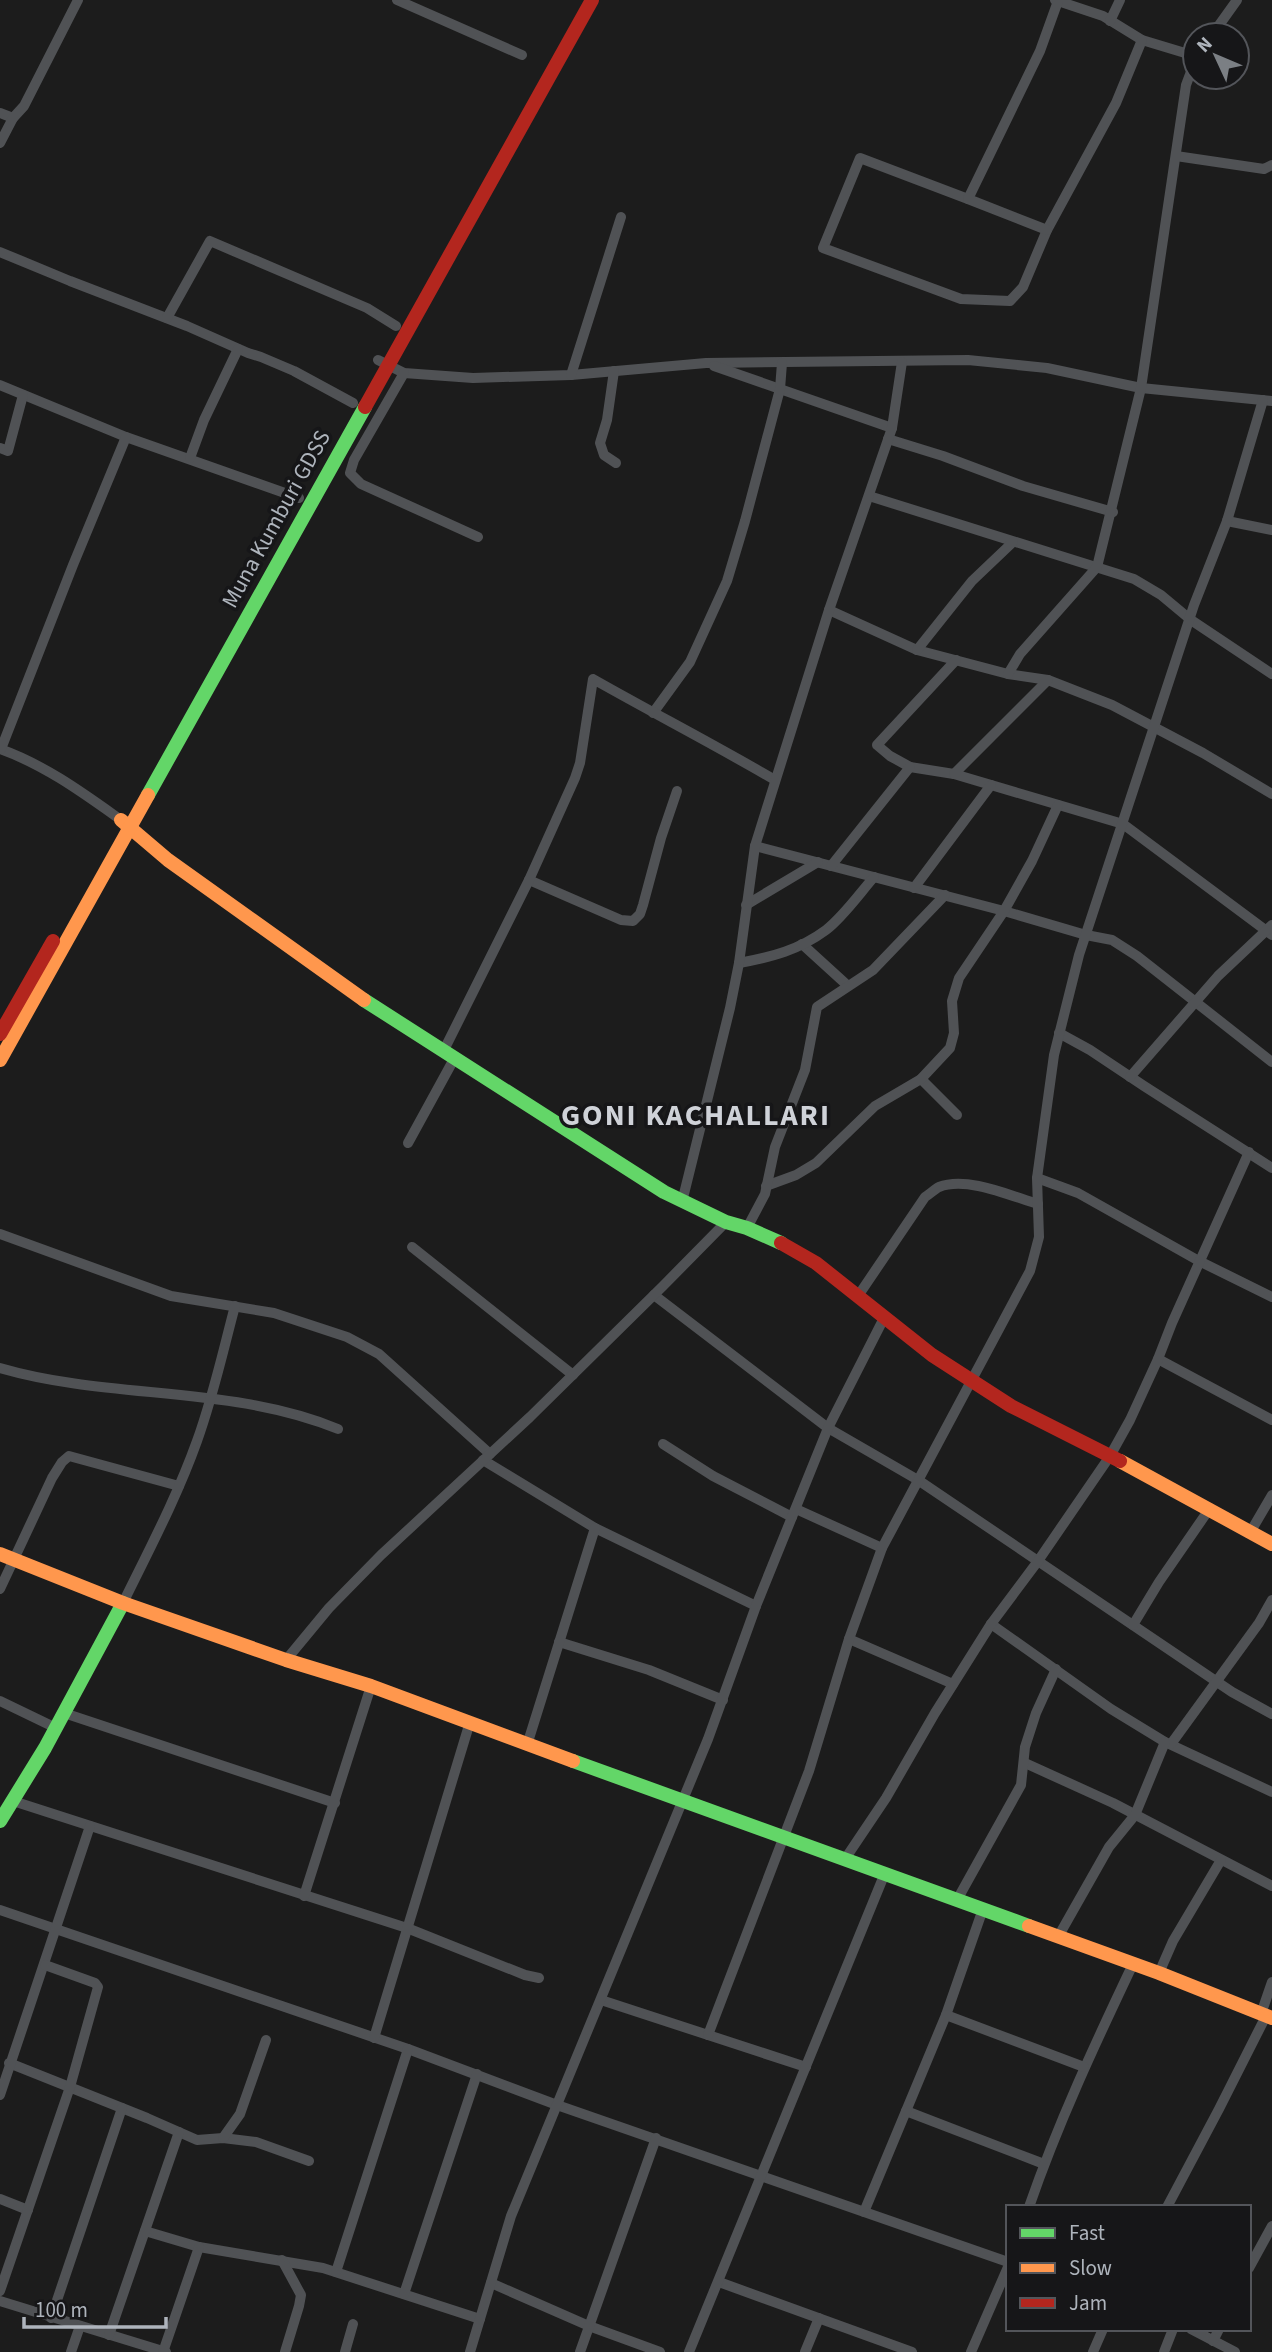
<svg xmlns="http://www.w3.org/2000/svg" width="1272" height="2352" viewBox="0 0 1272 2352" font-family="'Source Sans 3',sans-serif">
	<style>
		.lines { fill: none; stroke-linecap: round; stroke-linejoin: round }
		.street { stroke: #505255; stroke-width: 10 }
		.fast { stroke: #63d668; stroke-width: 14 }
		.slow { stroke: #ff974d; stroke-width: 14 }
		.jam { stroke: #b3261e; stroke-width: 14 }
		.labels { text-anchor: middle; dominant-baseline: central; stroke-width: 7; stroke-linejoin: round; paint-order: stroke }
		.street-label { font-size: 23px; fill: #aeb4bc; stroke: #161618 }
		.district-label { font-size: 30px; font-weight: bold; letter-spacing: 2px; fill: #cfd2d8; stroke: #161618 }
	</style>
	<rect width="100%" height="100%" fill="#1c1c1c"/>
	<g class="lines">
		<!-- street -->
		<g class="street">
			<path d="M397,0L522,55"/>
			<path d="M1055,0L1103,16L1142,40L1195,56"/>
			<path d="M1110,21L1120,0"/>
			<path d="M1212,35L1237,0"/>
			<path d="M0,113L13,118"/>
			<path d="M0,143L13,118L24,106L78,0"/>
			<path d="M1176,156L1264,169L1272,165"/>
			<path d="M968,199L860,158L823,248L961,299L1010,301L1023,287L1047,230L1116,103L1142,40"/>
			<path d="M1047,230L968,199L1040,51L1058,1"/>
			<path d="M0,252L70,281L187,326L248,353L261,357L294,371L353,403"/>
			<path d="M167,318L210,241L367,308L396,326"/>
			<path d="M378,360L404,373L473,378L571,375L706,363L968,360L1047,368L1141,388L1272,401"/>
			<path d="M714,366L892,428"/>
			<path d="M614,371L607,420L600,443L604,455L616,463"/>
			<path d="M404,373L354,460L350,473L361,484L478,537"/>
			<path d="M571,375L621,217"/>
			<path d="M0,385L126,437L299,498"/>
			<path d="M888,439L943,456L1023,486L1113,512"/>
			<path d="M0,448L8,451L23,395"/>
			<path d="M190,458L204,420L238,349"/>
			<path d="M869,496L1134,579L1161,595L1191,620L1272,674"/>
			<path d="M1227,521L1272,530"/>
			<path d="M829,610L917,650L1008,674L1048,680L1112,705L1203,753L1272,794"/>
			<path d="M917,650L972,581L1013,542"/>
			<path d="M956,660L877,745L890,756L910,767L954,774L1123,824L1272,935"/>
			<path d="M1008,674L1020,654L1097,567L1141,388L1186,85L1195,61"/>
			<path d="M653,713L690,662L727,581L745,521L780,389L782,363"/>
			<path d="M0,749C45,765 83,793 121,820"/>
			<path d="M1,749L73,565L126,437"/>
			<path d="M954,774L1048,680"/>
			<path d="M755,846L1004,911L1086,935L1112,940L1137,956L1272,1062"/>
			<path d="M831,866L910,767"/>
			<path d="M529,880L621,920L633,921L640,914L643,905L661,838L677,791"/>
			<path d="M914,888L991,785"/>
			<path d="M746,905L818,862"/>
			<path d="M802,944L847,985"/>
			<path d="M739,963C772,957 799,950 826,930C843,917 860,893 874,877"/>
			<path d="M1059,1033L1090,1050L1144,1086L1272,1168"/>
			<path d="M443,1052L529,880L575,778L580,763L593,679C653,713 715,745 775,780"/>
			<path d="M1130,1077L1218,976L1272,925"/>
			<path d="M921,1079L957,1115"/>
			<path d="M408,1143L454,1059"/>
			<path d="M1037,1178L1078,1193L1199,1261L1272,1297"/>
			<path d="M766,1186L796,1175L816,1163L875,1106L921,1079L950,1048L954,1033L952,1001L959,978L1004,911L1032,861L1058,805"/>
			<path d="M682,1202L730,1008L739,963L755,846L829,610L892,428L902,362"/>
			<path d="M747,1228L765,1194L775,1147L805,1070L817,1007L873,970L945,895"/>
			<path d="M0,1234L171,1296L274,1313L347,1337L379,1354L490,1454"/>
			<path d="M412,1247L573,1375"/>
			<path d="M654,1295L828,1428L918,1480L1232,1692L1272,1714"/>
			<path d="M858,1296L925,1197C930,1194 935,1189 939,1187C967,1176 1011,1196 1038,1204"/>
			<path d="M1158,1359L1272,1420"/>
			<path d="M0,1368C110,1400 231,1385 338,1429"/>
			<path d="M663,1444L713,1476L792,1517"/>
			<path d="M483,1460L595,1528L756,1606"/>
			<path d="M796,1509L882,1548"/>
			<path d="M1251,1531L1272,1495"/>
			<path d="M0,1589L52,1478L62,1462L69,1456L179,1486"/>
			<path d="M123,1603C149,1550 177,1497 197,1441C213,1397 223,1351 235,1306"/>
			<path d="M991,1624L1111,1709L1165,1742L1272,1792"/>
			<path d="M1133,1625L1159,1582L1210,1508"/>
			<path d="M849,1639L953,1684"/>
			<path d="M559,1642L649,1670L723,1700"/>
			<path d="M286,1660L329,1608L381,1555L530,1417L663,1286L726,1222"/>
			<path d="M0,1701L56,1728"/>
			<path d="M64,1713L335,1803"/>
			<path d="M1171,1744L1259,1623L1272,1600"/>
			<path d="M527,1745L595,1528"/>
			<path d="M1025,1763L1113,1803L1272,1886"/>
			<path d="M13,1801L407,1928L525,1975L539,1978"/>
			<path d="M845,1859L886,1798L935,1713L991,1624L1038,1561L1110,1456L1130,1420L1158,1359L1172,1323L1249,1152"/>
			<path d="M304,1896L371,1686"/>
			<path d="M957,1900L1021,1785L1025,1747L1036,1713L1056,1669"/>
			<path d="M0,1910L408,2049L557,2105L1008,2262"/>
			<path d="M1058,1937L1109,1847L1135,1815L1165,1742"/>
			<path d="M1159,1973L1173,1941L1221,1860"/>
			<path d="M601,2000L806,2067"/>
			<path d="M1261,2014L1272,1982"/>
			<path d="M946,2015L983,1909"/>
			<path d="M708,2035L809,1771L849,1639L882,1548L1030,1271L1039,1237L1037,1178L1054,1055L1079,955L1194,605L1227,521L1263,400"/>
			<path d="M374,2038L470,1722"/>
			<path d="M9,2063L147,2118L197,2140L223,2138L256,2142L309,2161"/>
			<path d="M0,2095L90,1826"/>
			<path d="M906,2111L1044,2164"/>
			<path d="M223,2138L240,2114L266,2040"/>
			<path d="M0,2199L28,2210"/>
			<path d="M1029,2207C1058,2123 1095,2044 1133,1964"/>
			<path d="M1167,2207L1219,2109L1266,2016"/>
			<path d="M864,2212L946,2015L1084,2067"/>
			<path d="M145,2231L199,2247L323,2268L480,2319"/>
			<path d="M282,2260L301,2295L299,2306L285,2352"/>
			<path d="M1249,2268L1272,2226"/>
			<path d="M336,2272L408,2049"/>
			<path d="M719,2282L912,2352"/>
			<path d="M491,2283L589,2326L660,2352"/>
			<path d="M0,2291L70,2087L98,1987L95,1983L45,1965"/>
			<path d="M404,2294L477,2074"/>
			<path d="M0,2301L166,2352"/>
			<path d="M51,2318L122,2108"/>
			<path d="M1191,2329L1235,2352"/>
			<path d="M109,2335L179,2132"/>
			<path d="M1213,2341L1219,2329"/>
			<path d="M71,2352L80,2326"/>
			<path d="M163,2352L199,2247"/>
			<path d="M345,2352L353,2324"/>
			<path d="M470,2352L511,2216L708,1739L756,1606L828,1428L884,1318"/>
			<path d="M580,2352L656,2138"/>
			<path d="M689,2352L885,1873"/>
			<path d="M805,2352L819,2318"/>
			<path d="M971,2352L1008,2267"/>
			<path d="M1093,2352L1103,2329"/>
			<path d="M1164,2352L1173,2329"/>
		</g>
		<!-- fast -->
		<g class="fast">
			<path d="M148,795L365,407"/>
			<path d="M364,1000L664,1192L726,1222L747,1228L781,1243"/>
			<path d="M573,1761L1029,1926"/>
			<path d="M0,1821L45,1748L123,1603"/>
		</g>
		<!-- slow -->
		<g class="slow">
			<path d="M121,820L168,860L364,1000"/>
			<path d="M0,1060L148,795"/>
			<path d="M1120,1461L1272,1544"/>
			<path d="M0,1554L123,1603L286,1660L371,1686L573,1761"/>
			<path d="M1029,1926L1159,1973L1272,2018"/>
		</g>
		<!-- jam -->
		<g class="jam">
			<path d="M365,407L592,0"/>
			<path d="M0,1034L53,941"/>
			<path d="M781,1243L816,1263L932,1355L1011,1406L1120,1461"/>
		</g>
	</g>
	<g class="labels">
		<!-- street labels -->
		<g class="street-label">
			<text transform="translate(276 519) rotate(-61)">Muna Kumburi GDSS</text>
		</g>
		<!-- district labels -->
		<g class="district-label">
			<text x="696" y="1115">GONI KACHALLARI</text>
		</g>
	</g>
	<!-- legend -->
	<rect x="1006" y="2205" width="245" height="126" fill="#161618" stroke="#53555a" stroke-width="2"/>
	<rect x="1020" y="2228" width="35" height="10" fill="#63d668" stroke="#53555a" stroke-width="2"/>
	<text x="1069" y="2240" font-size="21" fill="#aeb4bc">Fast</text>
	<rect x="1020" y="2263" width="35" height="10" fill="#ff974d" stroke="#53555a" stroke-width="2"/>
	<text x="1069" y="2275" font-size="21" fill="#aeb4bc">Slow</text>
	<rect x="1020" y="2298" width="35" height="10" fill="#b3261e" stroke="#53555a" stroke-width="2"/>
	<text x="1069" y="2310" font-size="21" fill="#aeb4bc">Jam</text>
	<!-- north arrow -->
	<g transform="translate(1216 56) rotate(314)"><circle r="33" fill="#161618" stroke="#53555a" stroke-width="2"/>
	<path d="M0-5L12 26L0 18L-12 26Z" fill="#7b7f84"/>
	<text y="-10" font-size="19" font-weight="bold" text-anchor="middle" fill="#aeb4bc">N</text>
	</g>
	<!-- scale -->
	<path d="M24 2317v10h142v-10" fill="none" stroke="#aeb4bc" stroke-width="3.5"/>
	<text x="35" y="2317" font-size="21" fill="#aeb4bc" stroke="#161618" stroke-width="5" paint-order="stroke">100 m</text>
</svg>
